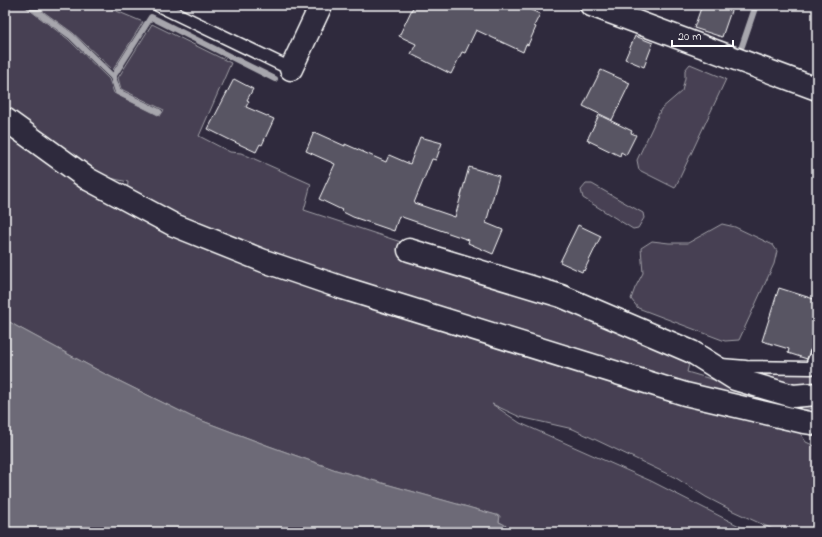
<svg xmlns="http://www.w3.org/2000/svg" width="822" height="537" viewBox="0 0 822 537" font-family="'Indie Flower',sans-serif">
	<style>
		.green { fill: #464152; stroke: #a2a0a8 }
		.water { fill: #6d6a77; stroke: #a7a6ad }
		.lines { fill: none; stroke-linecap: round; stroke-linejoin: round }
		.stream { stroke: #a7a6ad; stroke-width: 6 }
		.building { fill: #595564; stroke: #fff }
		.service-casing { stroke: #fff; stroke-width: 15 }
		.minor-casing { stroke: #fff; stroke-width: 25 }
		.service { stroke: #2f2a3d; stroke-width: 12 }
		.minor { stroke: #2f2a3d; stroke-width: 22 }
	</style>
	<rect width="100%" height="100%" fill="#2f2a3d"/>
	<filter id="ink" filterUnits="userSpaceOnUse"><feTurbulence type="fractalNoise" baseFrequency=".025" numOctaves="2"/><feDisplacementMap in="SourceGraphic" scale="8" xChannelSelector="R" yChannelSelector="G"/><feConvolveMatrix kernelMatrix="1 2 1 2 8 2 1 2 1" color-interpolation-filters="sRGB"/></filter>
	<g filter="url(#ink)">
		<!-- green -->
		<g class="green">
			<path d="M5,5H23L68,39L109,79L114,93L160,116L164,110L121,89L118,78L152,24L231,63L199,136L230,152L241,153L311,184L304,210L407,244L560,300L691,356L687,372L793,403L817,398V407L800,411L672,380L255,250L127,192L128,182L97,175L5,107Z"/>
			<path d="M34,5H102L143,22L113,70L73,33Z"/>
			<path d="M690,64L726,79L675,188L639,170L637,160L661,109L682,91L685,78V70Z"/>
			<path d="M5,127L104,200L134,217L172,233L796,427L806,442L817,447V532H779L733,511L706,497L676,478L573,429L520,417L492,404L520,423L651,481L751,532H513L503,524L499,522V516L336,470L269,446L192,417L103,373L16,326L5,319Z"/>
			<path d="M586,184H592L643,213L644,218L638,228L633,229L583,198L581,190Z"/>
			<path d="M722,224L735,227L773,245L777,251L774,264L739,340L725,341L638,308L631,299L635,288L643,273L641,248L652,241L669,243H688Z"/>
			<path d="M814,372L817,374V389L800,388L741,373Z"/>
		</g>
		<!-- water -->
		<path class="water" d="M5,319L16,326L103,373L192,417L269,446L336,470L500,516L499,522C504,524 509,527 513,532H5Z"/>
		<g class="lines">
			<!-- stream -->
			<g class="stream">
				<path d="M28,5L71,36L113,77"/>
				<path d="M742,46L756,5"/>
				<path d="M159,112L118,92L113,77L151,17L275,79"/>
			</g>
		</g>
		<!-- building -->
		<g class="building">
			<path d="M414,5H520L540,14L534,26L536,27L528,45L526,44L523,52L476,30L465,53L462,52L451,74L411,54L416,44L399,36Z"/>
			<path d="M702,5H733L722,37L694,28Z"/>
			<path d="M635,36L653,43L644,67L625,59Z"/>
			<path d="M601,70L630,83L612,120L583,106Z"/>
			<path d="M234,79L253,89L247,100L249,101L246,107L274,119L262,145L260,144L256,152L228,139L208,129Z"/>
			<path d="M599,115L632,131L631,133L636,135L626,155L621,152L620,156L587,140Z"/>
			<path d="M314,132L345,146V144L386,162L389,155L410,164L420,137L442,143L436,160L432,159L414,203L455,217L469,167L499,176L486,223L503,230L493,254L468,243L469,240L399,216L394,231L353,217L341,211L342,210L319,199L335,164L306,151Z"/>
			<path d="M578,225L601,236L584,271L583,270L582,272L560,262Z"/>
			<path d="M779,288L817,300V336L814,347L810,350L807,359L788,353L789,349L762,341L776,297Z"/>
		</g>
		<g class="lines">
			<!-- service casing -->
			<g class="service-casing">
				<g id="service">
					<path d="M158,5L291,69"/>
					<path d="M721,365L746,367L811,368L817,353"/>
				</g>
			</g>
			<!-- minor casing -->
			<g class="minor-casing">
				<g id="minor">
					<path d="M591,5L817,89"/>
					<path d="M291,69L321,5"/>
					<path d="M5,119L88,179L120,196L174,225L264,261L343,288L685,394L804,422L817,424"/>
					<path d="M409,250L561,296L692,352L735,379L793,396L817,394"/>
				</g>
			</g>
			<!-- service -->
			<use href="#service" class="service"/>
			<!-- minor -->
			<use href="#minor" class="minor"/>
		</g>
	</g>
	<!-- margin -->
	<rect width="822" height="537" fill="none" stroke="#2f2a3d" stroke-width="20"/>
	<rect x="10" y="10" width="802" height="517" fill="none" stroke="#fff" stroke-width="1.5" filter="url(#ink)"/>
	<!-- scale -->
	<path d="M672 40v6h61v-6" fill="none" stroke="#ffffff" stroke-width="2"/>
	<text x="678" y="40" font-size="12" fill="#ffffff" stroke="#2f2a3d" stroke-width="3" paint-order="stroke">20 m</text>
</svg>
